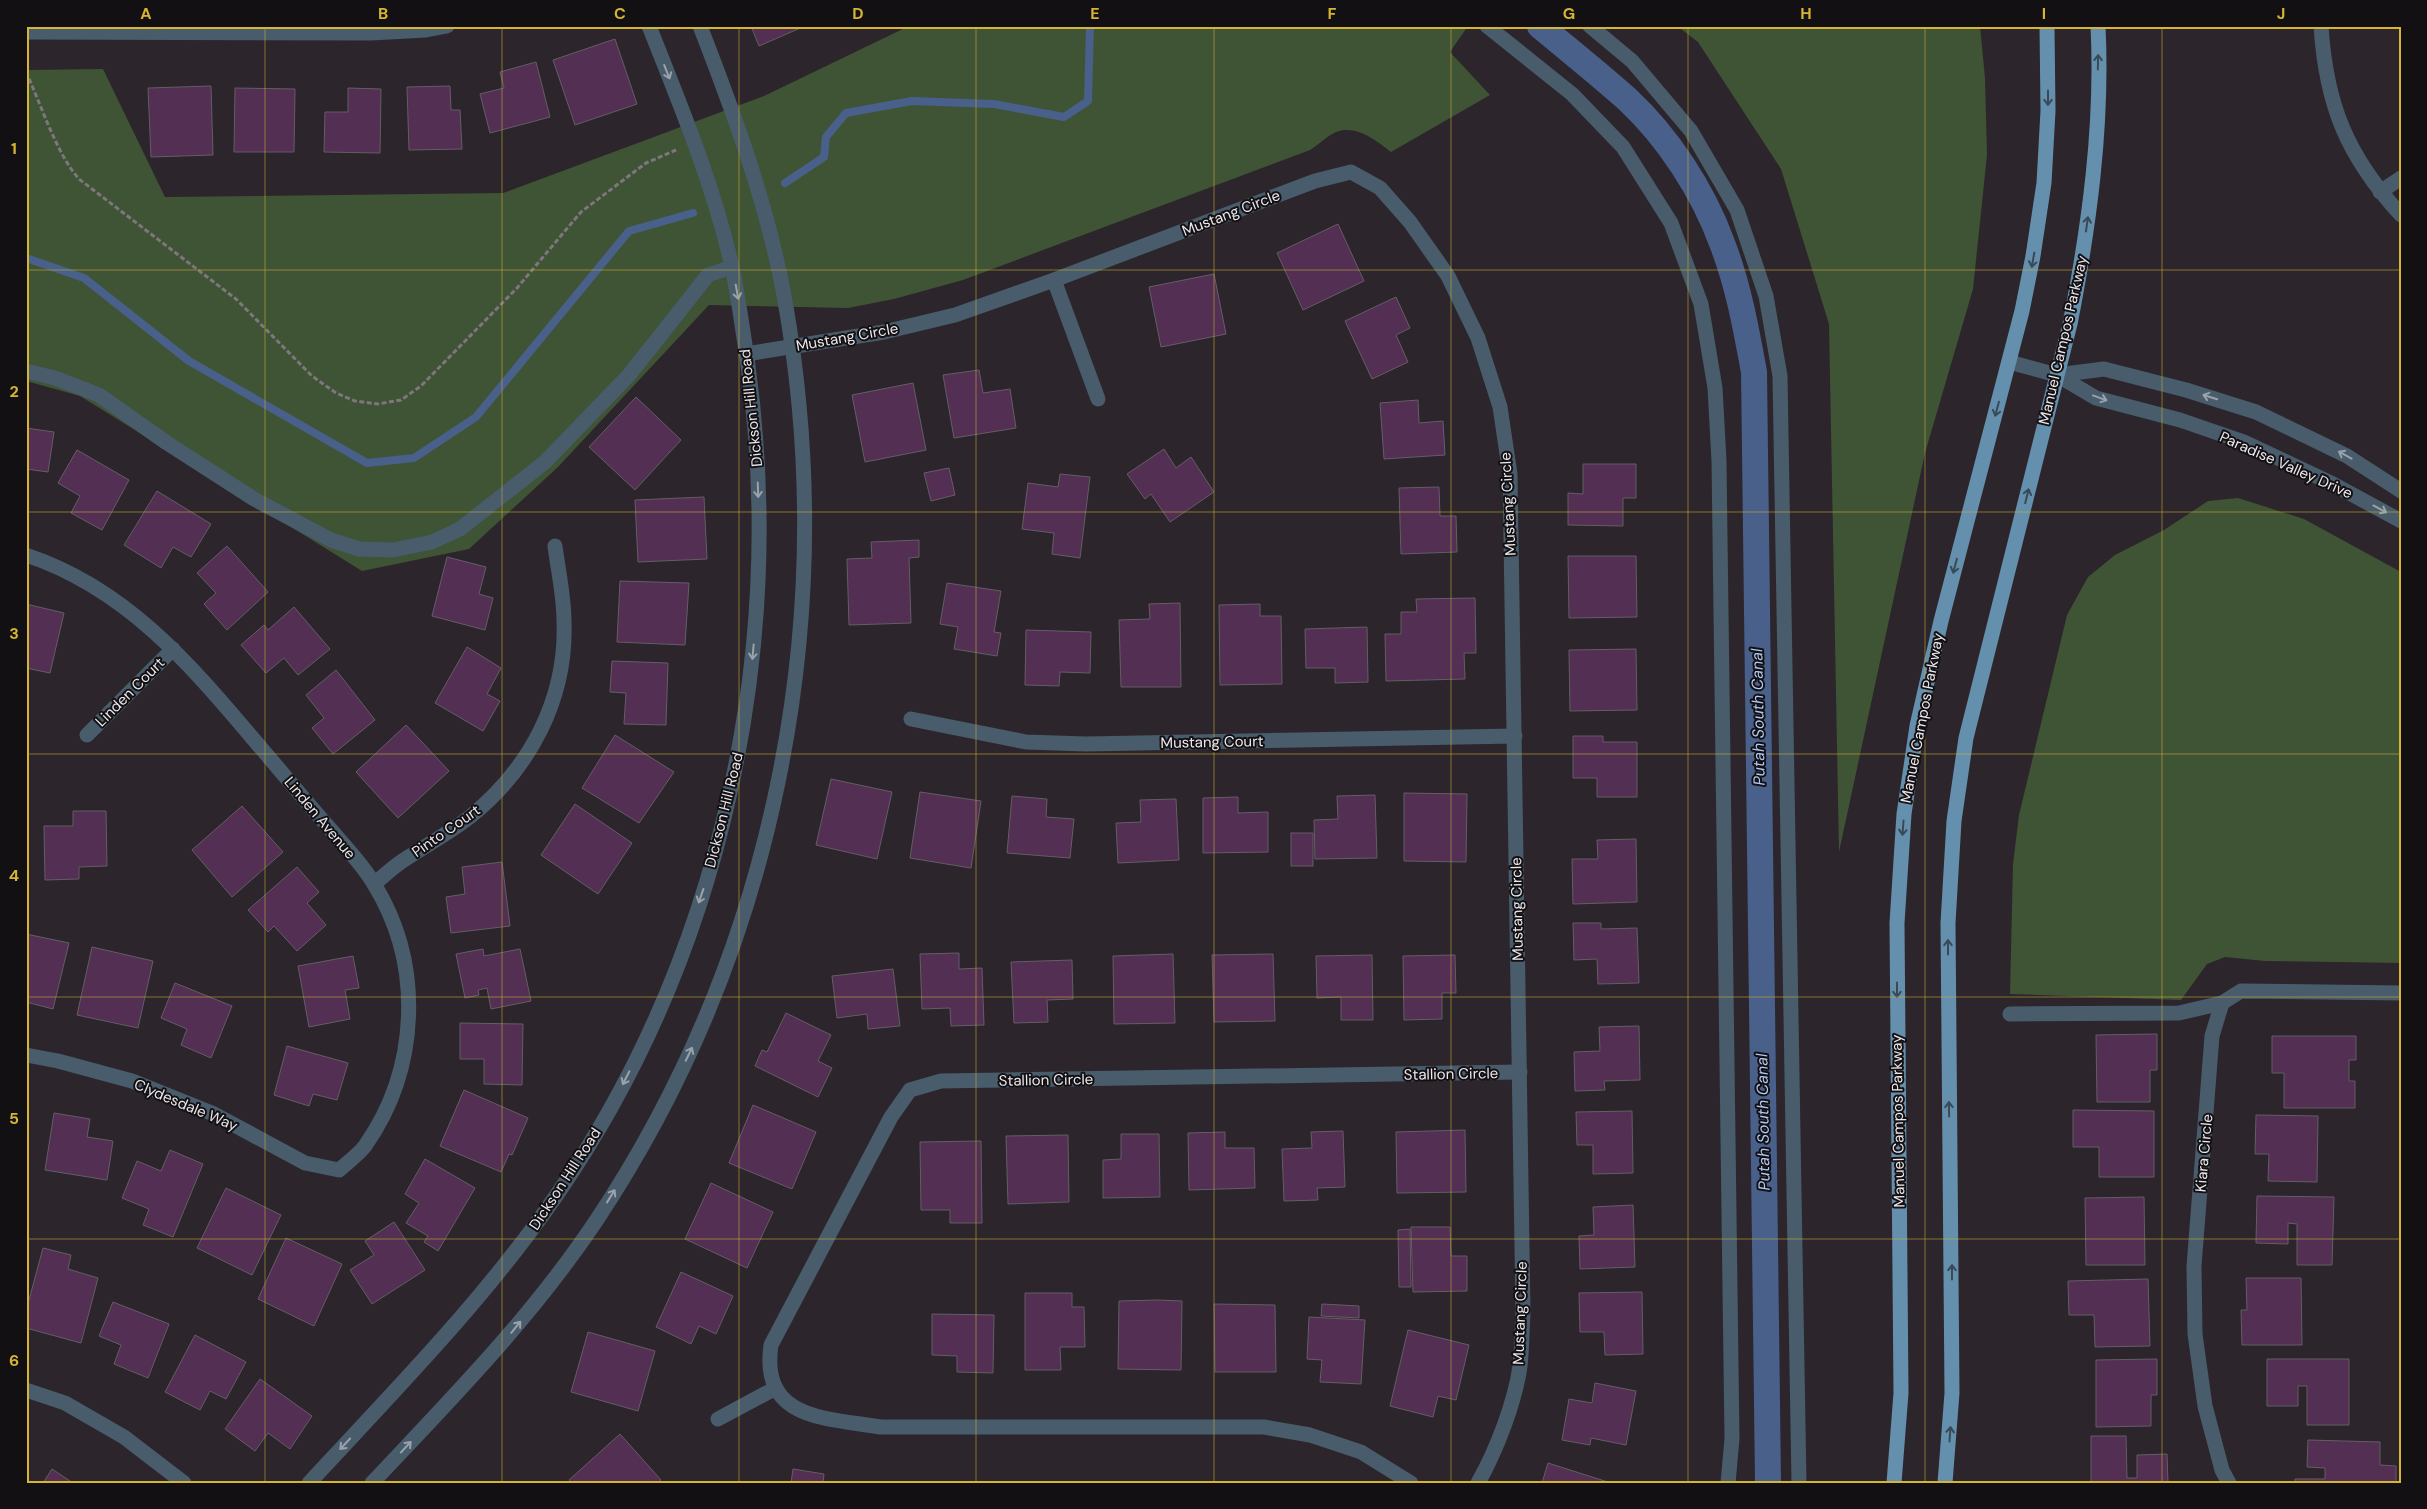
<svg xmlns="http://www.w3.org/2000/svg" width="2427" height="1509" viewBox="0 0 2427 1509" font-family="'DM Sans',sans-serif">
	<style>
		.green { fill: #3f5335 }
		.lines { fill: none; stroke-linecap: round; stroke-linejoin: round }
		.stream { stroke: #49608b; stroke-width: 8 }
		.canal { stroke: #49608b; stroke-width: 26 }
		.building { fill: #522f53; stroke: #655d65 }
		.path { stroke: #7d777d; stroke-width: 3; stroke-dasharray: 5 2.5; stroke-linecap: butt }
		.minor { stroke: #485c6b; stroke-width: 15 }
		.major { stroke: #6590ad; stroke-width: 15 }
		.oneway { stroke: #384a58 }
		.oneway2 { stroke: #9aa2ab }
		.grid { fill: none; stroke: #d6b534; stroke-width: 1; stroke-opacity: 0.55 }
		.labels { text-anchor: middle; dominant-baseline: central; stroke-width: 4; stroke-linejoin: round; paint-order: stroke }
		.street-label { font-size: 15px; fill: #ebe7eb; stroke: #131013 }
		.water-label { font-size: 16px; font-style: italic; fill: #b2c9f3; stroke: #131013 }
		.neatline { fill: none; stroke: #d6b534; stroke-width: 2 }
		.grid-label { font-size: 16px; text-anchor: middle; font-weight: bold; fill: #d6b534 }
	</style>
	<rect width="100%" height="100%" fill="#2c252c"/>
	<!-- green -->
	<g class="green">
		<path d="M909,26H1468L1450,52L1490,95L1391,152C1377,141 1356,124 1336,132C1327,136 1318,145 1310,150L963,280L894,299L848,308L709,305L558,467L469,549L362,571L80,396L26,381V70L103,69L165,197L503,193L764,96Z"/>
		<path d="M1677,26H1980L1985,78L1987,155L1973,289L1925,453L1839,852L1829,324L1781,169L1698,42Z"/>
		<path d="M2238,498L2304,519L2401,572V963L2265,961L2225,957L2207,964L2181,1000L2010,994L2013,864L2019,815L2067,615L2088,577L2115,555L2164,530L2208,501Z"/>
	</g>
	<g class="lines">
		<!-- stream -->
		<g class="stream">
			<path d="M785,183L824,157L826,137L846,113L912,101L994,104L1064,117L1088,101L1090,26"/>
			<path d="M26,258L84,278L189,361L367,463L414,458L476,417L629,231L693,213"/>
		</g>
		<!-- canal -->
		<path class="canal" d="M1540,26C1569,50 1599,74 1627,99C1668,137 1703,191 1722,243C1738,284 1746,328 1754,372L1768,1483"/>
	</g>
	<!-- building -->
	<g class="building">
		<path d="M751,26H805L759,46Z"/>
		<path d="M615,39L637,104L575,125L553,60Z"/>
		<path d="M536,62L550,117L490,133L480,94L504,88L500,72Z"/>
		<path d="M211,86L213,155L151,157L148,88Z"/>
		<path d="M450,86L451,110H460L462,149L409,150L407,87Z"/>
		<path d="M235,88L295,89L294,152H234Z"/>
		<path d="M348,88L381,89L380,153L324,152L325,112H348Z"/>
		<path d="M1338,224L1364,281L1303,310L1277,253Z"/>
		<path d="M1214,274L1226,334L1161,347L1149,287Z"/>
		<path d="M1396,297L1410,328L1396,335L1408,362L1372,379L1345,321Z"/>
		<path d="M979,370L983,393L1010,389L1016,428L954,438L943,375Z"/>
		<path d="M913,383L926,450L865,462L852,395Z"/>
		<path d="M636,397L681,440L635,490L589,447Z"/>
		<path d="M1418,400L1419,423L1443,421L1445,455L1384,459L1380,403Z"/>
		<path d="M26,428L54,432L48,472L26,469Z"/>
		<path d="M1164,449L1176,468L1191,457L1214,492L1170,522L1151,494L1145,499L1127,474Z"/>
		<path d="M77,450L129,480L102,530L71,513L80,496L58,483Z"/>
		<path d="M1583,464H1636V498H1623V526L1568,525V493L1583,494Z"/>
		<path d="M949,468L955,495L931,501L924,473Z"/>
		<path d="M1060,474L1090,477L1080,558L1052,554L1054,533L1022,529L1028,483L1058,487Z"/>
		<path d="M1439,487L1440,516H1456L1457,552L1401,554L1399,488Z"/>
		<path d="M157,491L211,524L191,557L173,547L161,568L124,545Z"/>
		<path d="M704,497L707,559L638,562L635,500Z"/>
		<path d="M919,540V557L909,558L911,623L849,625L847,559L872,558L871,542Z"/>
		<path d="M227,546L268,592L227,630L204,604L216,593L197,573Z"/>
		<path d="M1568,556H1636L1637,617L1569,618Z"/>
		<path d="M447,557L486,567L479,594L493,598L485,630L432,616Z"/>
		<path d="M620,581L689,583L685,645L617,642Z"/>
		<path d="M947,583L1001,591L994,632L1001,633L997,656L954,649L958,627L940,624Z"/>
		<path d="M1475,598L1476,653H1464L1465,679L1386,681L1385,634H1401V612H1417L1416,599Z"/>
		<path d="M1180,603L1181,687H1121L1119,620L1150,619L1149,604Z"/>
		<path d="M26,604L64,613L50,673L26,668Z"/>
		<path d="M1260,604V616H1281L1282,684L1220,685L1219,605Z"/>
		<path d="M294,607L330,649L298,675L284,658L266,673L241,645L264,625L268,630Z"/>
		<path d="M1367,627L1368,682L1335,683V668H1306L1305,629Z"/>
		<path d="M1026,630L1091,632L1090,673L1060,672L1059,686L1025,685Z"/>
		<path d="M467,647L501,668L487,694L500,701L483,731L435,703Z"/>
		<path d="M1636,649L1637,710L1570,711L1569,650Z"/>
		<path d="M612,661L668,663L666,725L624,724L626,693L610,692Z"/>
		<path d="M336,670L375,720L333,754L312,728L324,718L306,695Z"/>
		<path d="M406,725L449,771L398,818L356,772Z"/>
		<path d="M615,735L674,772L639,823L582,788Z"/>
		<path d="M1573,736H1603V742H1637V797H1597V778H1573Z"/>
		<path d="M831,779L892,792L877,859L816,845Z"/>
		<path d="M920,792L981,801L971,868L910,858Z"/>
		<path d="M1404,793L1467,794L1466,862L1404,861Z"/>
		<path d="M1375,795L1377,858L1315,859L1314,820L1338,819L1337,796Z"/>
		<path d="M1012,796L1047,799L1046,817L1074,819L1070,858L1007,853Z"/>
		<path d="M1238,797V813L1268,812V852L1203,853V798Z"/>
		<path d="M1176,799L1179,860L1118,863L1116,823L1141,822L1140,800Z"/>
		<path d="M575,804L632,843L598,894L541,855Z"/>
		<path d="M242,806L283,852L232,897L192,850Z"/>
		<path d="M73,811H106L107,866L79,867V879L45,880L44,826H73Z"/>
		<rect x="1291" y="833" width="22" height="33"/>
		<path d="M1636,839L1637,902L1573,904L1572,859H1598L1597,840Z"/>
		<path d="M502,862L510,926L451,933L446,897L465,894L462,867Z"/>
		<path d="M297,867L319,892L307,903L326,925L297,951L274,926L268,932L248,910Z"/>
		<path d="M1573,923H1601V929L1637,928L1639,983L1598,984L1597,959L1574,960Z"/>
		<path d="M26,934L69,943L53,1009L26,1002Z"/>
		<path d="M92,947L153,961L138,1028L77,1015Z"/>
		<path d="M483,949L484,956L520,949L531,1001L491,1009L487,988L478,990L479,995L465,998L456,954Z"/>
		<path d="M959,953V969L982,968L984,1025L951,1026L950,1008L922,1009L920,954Z"/>
		<path d="M1173,954L1175,1023L1114,1024L1113,956Z"/>
		<path d="M1273,954L1275,1021L1214,1022L1212,955Z"/>
		<path d="M1372,955L1373,1020H1341V997L1317,998L1316,956Z"/>
		<path d="M1455,955L1456,993H1442V1019L1404,1020L1403,956Z"/>
		<path d="M353,956L359,988L345,990L350,1019L309,1027L298,966Z"/>
		<path d="M1072,960L1073,999L1047,1000L1048,1022L1014,1023L1011,962Z"/>
		<path d="M893,969L900,1026L868,1029L867,1014L837,1018L832,976Z"/>
		<path d="M175,983L232,1006L211,1058L181,1045L187,1029L161,1018Z"/>
		<path d="M786,1013L831,1035L818,1061L832,1068L818,1097L755,1066L762,1050L767,1052Z"/>
		<path d="M460,1023L523,1024L522,1085L484,1084V1059H460Z"/>
		<path d="M1639,1026L1640,1080L1604,1081L1605,1090L1575,1091L1574,1052L1600,1051L1599,1027Z"/>
		<path d="M2157,1034V1070H2150V1102H2097L2096,1035Z"/>
		<path d="M2272,1036H2356V1060H2349V1081H2355V1108H2284V1073H2272Z"/>
		<path d="M287,1046L348,1063L337,1100L313,1094L309,1106L274,1095Z"/>
		<path d="M464,1090L528,1118L512,1155L509,1154L501,1172L440,1146Z"/>
		<path d="M753,1105L816,1132L792,1189L729,1163Z"/>
		<path d="M2073,1110L2154,1111V1177H2099V1147H2073Z"/>
		<path d="M1632,1111L1633,1173L1593,1174V1145H1577L1576,1112Z"/>
		<path d="M54,1113L90,1119L87,1137L113,1141L107,1180L45,1170Z"/>
		<path d="M2256,1115L2318,1116L2317,1182L2268,1181L2269,1154H2255Z"/>
		<path d="M1465,1130L1466,1192L1397,1193L1396,1132Z"/>
		<path d="M1343,1131L1345,1187L1317,1188L1318,1200L1284,1201L1282,1149L1312,1148L1311,1132Z"/>
		<path d="M1225,1132V1148H1254L1255,1188L1189,1190L1188,1133Z"/>
		<path d="M1121,1134H1159L1160,1197L1103,1198V1160L1121,1159Z"/>
		<path d="M1068,1135L1069,1202L1008,1204L1006,1136Z"/>
		<path d="M981,1141L982,1223H950V1210H921L920,1142Z"/>
		<path d="M170,1150L203,1164L173,1237L143,1225L149,1209L122,1198L137,1161L161,1171Z"/>
		<path d="M425,1159L475,1188L438,1251L424,1242L428,1236L406,1223L419,1203L405,1194Z"/>
		<path d="M711,1183L773,1212L747,1268L685,1239Z"/>
		<path d="M226,1188L281,1215L252,1275L197,1248Z"/>
		<path d="M2257,1196L2334,1197L2332,1265H2297V1224L2288,1223V1244L2256,1243Z"/>
		<path d="M2144,1197L2145,1265H2086L2085,1198Z"/>
		<path d="M1633,1205L1635,1267L1580,1269L1579,1236L1594,1235L1593,1207Z"/>
		<path d="M394,1222L425,1270L372,1304L350,1270L374,1255L365,1241Z"/>
		<path d="M1411,1227H1450L1451,1256H1467V1291L1413,1292Z"/>
		<path d="M1410,1229L1411,1287H1399L1398,1230Z"/>
		<path d="M286,1238L342,1264L314,1326L258,1299Z"/>
		<path d="M43,1248L71,1255L68,1269L98,1278L81,1343L26,1328V1311Z"/>
		<path d="M681,1272L733,1296L716,1334L699,1326L691,1344L656,1327Z"/>
		<path d="M2246,1278H2301L2302,1345H2242L2241,1310H2247Z"/>
		<path d="M2148,1279L2150,1346L2095,1347L2094,1315H2069L2068,1281Z"/>
		<path d="M1642,1292L1643,1354L1605,1355L1604,1332H1580L1579,1293Z"/>
		<path d="M1025,1293H1072V1307H1084L1085,1347H1060L1061,1370H1025Z"/>
		<path d="M1158,1300L1182,1301L1181,1370L1118,1369L1119,1301Z"/>
		<path d="M113,1302L169,1324L148,1378L114,1364L121,1345L99,1336Z"/>
		<path d="M1214,1304L1275,1305L1276,1372H1215Z"/>
		<path d="M1322,1304L1359,1306V1318L1321,1316Z"/>
		<path d="M932,1314L994,1315L993,1373L957,1372V1356L932,1355Z"/>
		<path d="M1309,1317L1365,1320L1361,1384L1320,1382L1322,1360L1307,1359Z"/>
		<path d="M1408,1330L1469,1345L1456,1400L1438,1396L1433,1417L1390,1406Z"/>
		<path d="M588,1332L655,1351L638,1411L571,1392Z"/>
		<path d="M195,1335L246,1362L226,1399L210,1391L200,1410L165,1392Z"/>
		<path d="M2157,1359V1395H2151V1426L2096,1427V1360Z"/>
		<path d="M2267,1359H2349V1425H2307V1386H2298V1406H2267Z"/>
		<path d="M260,1379L312,1416L290,1449L268,1433L255,1451L225,1429Z"/>
		<path d="M1595,1383L1636,1391L1626,1445L1591,1438L1590,1445L1562,1440L1569,1399L1592,1403Z"/>
		<path d="M620,1434L661,1480L658,1483H572L569,1480Z"/>
		<path d="M2091,1436H2126L2127,1478H2137V1455L2167,1454L2168,1483H2091Z"/>
		<path d="M2308,1440L2380,1442V1465L2396,1466V1483H2295V1479H2325V1468L2307,1467Z"/>
		<path d="M1548,1463L1611,1483H1542Z"/>
		<path d="M52,1469L73,1483H43Z"/>
		<path d="M793,1469L824,1474L823,1483H791Z"/>
	</g>
	<g class="lines">
		<!-- path -->
		<path class="path" d="M26,72C41,104 56,153 79,179L236,299L312,376L336,393L355,401L378,404L401,400L421,386L517,288L581,212L646,163L676,150"/>
		<!-- minor -->
		<g class="minor">
			<path d="M1487,26L1572,94L1623,147L1671,223L1701,304L1715,388L1719,461L1732,1439L1728,1483"/>
			<path d="M1590,26L1632,61L1691,131L1737,210L1766,296L1780,376L1799,1483"/>
			<path d="M2321,26C2326,105 2347,156 2401,215"/>
			<path d="M26,32L371,33L426,30L447,26"/>
			<path d="M2380,192L2401,178"/>
			<path d="M1054,280L1098,399"/>
			<path d="M746,354L884,332L955,315L1054,280L1315,181L1351,172L1380,188L1410,222L1448,276L1478,338L1500,407L1510,474L1523,1312C1522,1330 1522,1349 1520,1366C1515,1403 1496,1451 1478,1483"/>
			<path d="M2009,362L2057,375L2096,398L2180,420L2244,442L2333,484L2401,521"/>
			<path d="M26,371L55,378L99,395L167,443L254,499L331,540L359,549L393,550L432,542L460,529L545,462L629,375L708,275L732,267"/>
			<path d="M2057,375L2104,369L2186,390L2256,412L2347,456L2401,491"/>
			<path d="M26,555C129,589 194,669 261,748C285,776 308,804 332,831C346,848 363,865 374,884C424,965 419,1069 365,1146C358,1155 347,1163 339,1170L305,1163L214,1114L132,1081L58,1061L26,1055"/>
			<path d="M911,719L1026,742L1086,744L1515,736"/>
			<path d="M87,735L173,649"/>
			<path d="M374,884C385,875 395,865 407,858C428,844 451,832 471,816C530,768 567,699 564,621C564,596 558,570 555,546"/>
			<path d="M2010,1014L2179,1013L2222,1003"/>
			<path d="M26,1390L65,1403L124,1437L184,1483"/>
			<path d="M718,1419L774,1389"/>
			<path d="M309,1483C395,1390 484,1300 556,1196C723,954 788,647 747,358C742,326 738,294 731,262C712,181 680,104 649,26"/>
			<path d="M372,1483C451,1399 532,1317 596,1221C775,952 841,619 785,301C768,206 735,116 700,26"/>
			<path d="M1411,1483L1361,1452L1310,1435L1264,1427H881C826,1418 760,1420 771,1345L891,1117L910,1090L941,1081L1520,1072"/>
			<path d="M2229,1483L2222,1470L2205,1406L2195,1334L2194,1266L2212,1036L2222,1003L2241,991L2401,993"/>
		</g>
		<!-- major -->
		<g class="major">
			<path d="M1894,1483L1901,1393L1897,923L1904,814L1917,726L1941,621L2022,311L2033,256L2044,183L2048,111L2047,26"/>
			<path d="M1945,1483L1952,1393L1948,923L1954,821L1966,738L2070,324C2089,227 2103,126 2098,26"/>
		</g>
	</g>
	<!-- one-way arrows -->
	<defs><path id="oneway-shaft" d="M-6 0H5M1.5-3L5.5 0L1.5 3" fill="none" stroke-width="1.6" stroke-linecap="round" stroke-linejoin="round" transform="scale(1.25)"/></defs>
	<g class="oneway">
		<use href="#oneway-shaft" transform="translate(2098 62) rotate(-89)"/>
		<use href="#oneway-shaft" transform="translate(2048 98) rotate(90)"/>
		<use href="#oneway-shaft" transform="translate(2087 224) rotate(-82)"/>
		<use href="#oneway-shaft" transform="translate(2033 260) rotate(100)"/>
		<use href="#oneway-shaft" transform="translate(1997 409) rotate(105)"/>
		<use href="#oneway-shaft" transform="translate(2027 496) rotate(-76)"/>
		<use href="#oneway-shaft" transform="translate(1955 566) rotate(105)"/>
		<use href="#oneway-shaft" transform="translate(1903 828) rotate(94)"/>
		<use href="#oneway-shaft" transform="translate(1948 947) rotate(-90)"/>
		<use href="#oneway-shaft" transform="translate(1897 990) rotate(90)"/>
		<use href="#oneway-shaft" transform="translate(1949 1109) rotate(-91)"/>
		<use href="#oneway-shaft" transform="translate(1952 1272) rotate(-90)"/>
		<use href="#oneway-shaft" transform="translate(1950 1434) rotate(-86)"/>
	</g>
	<g class="oneway2">
		<use href="#oneway-shaft" transform="translate(667 72) rotate(68)"/>
		<use href="#oneway-shaft" transform="translate(737 292) rotate(80)"/>
		<use href="#oneway-shaft" transform="translate(2210 397) rotate(-163)"/>
		<use href="#oneway-shaft" transform="translate(2100 398) rotate(20)"/>
		<use href="#oneway-shaft" transform="translate(2345 455) rotate(-151)"/>
		<use href="#oneway-shaft" transform="translate(758 490) rotate(88)"/>
		<use href="#oneway-shaft" transform="translate(2380 509) rotate(28)"/>
		<use href="#oneway-shaft" transform="translate(753 652) rotate(95)"/>
		<use href="#oneway-shaft" transform="translate(701 896) rotate(109)"/>
		<use href="#oneway-shaft" transform="translate(689 1054) rotate(-64)"/>
		<use href="#oneway-shaft" transform="translate(626 1078) rotate(117)"/>
		<use href="#oneway-shaft" transform="translate(611 1196) rotate(-58)"/>
		<use href="#oneway-shaft" transform="translate(516 1327) rotate(-51)"/>
		<use href="#oneway-shaft" transform="translate(345 1444) rotate(133)"/>
		<use href="#oneway-shaft" transform="translate(406 1447) rotate(-47)"/>
	</g>
	<!-- grid -->
	<path class="grid" d="M265,26V1483M502,26V1483M739,26V1483M976,26V1483M1214,26V1483M1451,26V1483M1688,26V1483M1925,26V1483M2162,26V1483M26,270H2401M26,512H2401M26,754H2401M26,997H2401M26,1239H2401"/>
	<g class="labels">
		<!-- street labels -->
		<g class="street-label">
			<text transform="translate(1231 213) rotate(-21)">Mustang Circle</text>
			<text transform="translate(847 337) rotate(-10)">Mustang Circle</text>
			<text transform="translate(2063 340) rotate(-77)">Manuel Campos Parkway</text>
			<text transform="translate(751 408) rotate(-96)">Dickson Hill Road</text>
			<text transform="translate(2286 465) rotate(24)">Paradise Valley Drive</text>
			<text transform="translate(1508 504) rotate(-93)">Mustang Circle</text>
			<text transform="translate(130 692) rotate(-45)">Linden Court</text>
			<text transform="translate(1922 718) rotate(-79)">Manuel Campos Parkway</text>
			<text transform="translate(1212 742) rotate(-1)">Mustang Court</text>
			<text transform="translate(724 810) rotate(-76)">Dickson Hill Road</text>
			<text transform="translate(320 818) rotate(50)">Linden Avenue</text>
			<text transform="translate(446 831) rotate(-35)">Pinto Court</text>
			<text transform="translate(1517 909) rotate(-91)">Mustang Circle</text>
			<text transform="translate(1451 1074) rotate(-1)">Stallion Circle</text>
			<text transform="translate(1046 1080) rotate(-1)">Stallion Circle</text>
			<text transform="translate(186 1105) rotate(23)">Clydesdale Way</text>
			<text transform="translate(1898 1121) rotate(-91)">Manuel Campos Parkway</text>
			<text transform="translate(2204 1153) rotate(-85)">Kiara Circle</text>
			<text transform="translate(565 1179) rotate(-57)">Dickson Hill Road</text>
			<text transform="translate(1520 1313) rotate(-88)">Mustang Circle</text>
		</g>
		<!-- water labels -->
		<g class="water-label">
			<text transform="translate(1758 717) rotate(-91)">Putah South Canal</text>
			<text transform="translate(1763 1122) rotate(-91)">Putah South Canal</text>
		</g>
	</g>
	<!-- border -->
	<rect width="2427" height="1509" fill="none" stroke="#131013" stroke-width="55"/>
	<rect x="28" y="28" width="2372" height="1454" class="neatline"/>
	<g class="grid-label">
		<text x="146" y="19">A</text>
		<text x="383" y="19">B</text>
		<text x="620" y="19">C</text>
		<text x="858" y="19">D</text>
		<text x="1095" y="19">E</text>
		<text x="1332" y="19">F</text>
		<text x="1569" y="19">G</text>
		<text x="1806" y="19">H</text>
		<text x="2044" y="19">I</text>
		<text x="2281" y="19">J</text>
		<text x="14" y="154">1</text>
		<text x="14" y="397">2</text>
		<text x="14" y="639">3</text>
		<text x="14" y="881">4</text>
		<text x="14" y="1124">5</text>
		<text x="14" y="1366">6</text>
	</g>
</svg>
